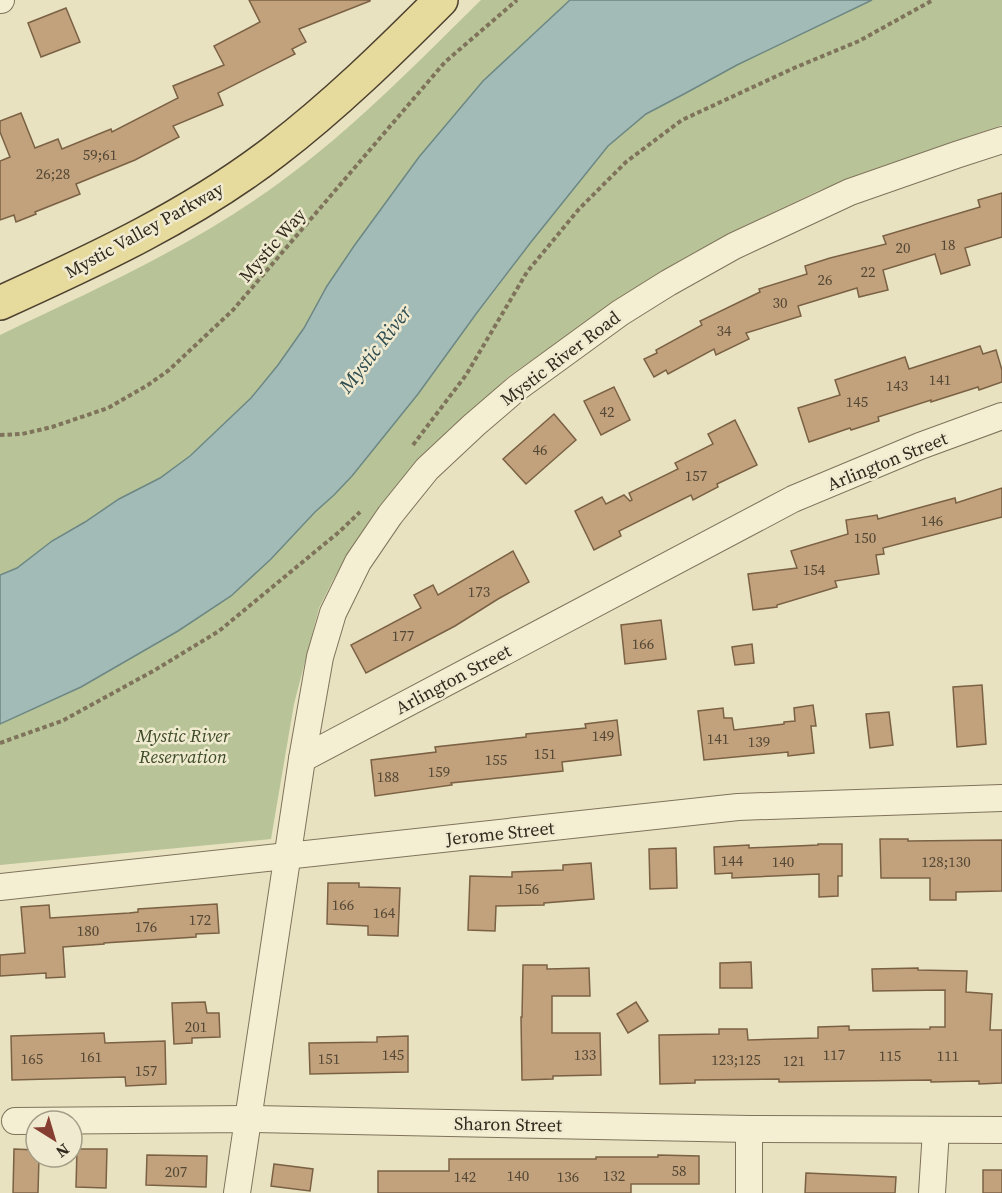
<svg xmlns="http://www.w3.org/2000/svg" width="1002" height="1193" viewBox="0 0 1002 1193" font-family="'Source Serif 4',serif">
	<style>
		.green { fill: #b8c497 }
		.water { fill: #a3bbb7; stroke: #6c8784; stroke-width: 1.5 }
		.building { fill: #c1a27c; stroke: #7b6144; stroke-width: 1.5 }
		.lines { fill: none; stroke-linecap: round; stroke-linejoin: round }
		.minor-casing { stroke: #7f735b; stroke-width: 28 }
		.major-casing { stroke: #4d412f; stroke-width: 36 }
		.path { stroke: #7f735b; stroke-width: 4; stroke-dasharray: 4.5 3; stroke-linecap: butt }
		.minor { stroke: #f4efd3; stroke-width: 26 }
		.major { stroke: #e7da9d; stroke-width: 33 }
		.labels { text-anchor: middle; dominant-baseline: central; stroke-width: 5; stroke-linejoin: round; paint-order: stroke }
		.number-label { font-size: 15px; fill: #554735 }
		.street-label { font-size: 18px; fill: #31291d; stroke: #f0ebd0 }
		.park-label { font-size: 18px; font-style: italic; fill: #3c4a26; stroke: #f0ebd0 }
		.water-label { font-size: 20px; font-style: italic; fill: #2e4c4f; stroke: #f0ebd0 }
	</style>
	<rect width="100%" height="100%" fill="#e8e2c1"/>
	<!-- green -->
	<g class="green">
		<path d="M481,0H570L483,81L419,157L354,246L327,286L304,328L278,365L251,398L190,456L160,478L119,499L85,522L52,541L17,568L0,575V335C96,289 193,246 279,183C353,129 416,64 481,0Z"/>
		<path d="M872,0H1002V125L872,170L818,191L740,228L679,261L627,294L509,376L452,430L346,557L332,582L319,608L294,704L271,839L0,865V724L81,687L178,631L231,596L315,512L334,495L352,476L497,288L531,242L608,146L646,114L684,94L737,65Z"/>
	</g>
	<!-- water -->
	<path class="water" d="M570,0H872L737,65L684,94L646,114L608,146L531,242L476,314L418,394L352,476L334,495L315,512L271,559L231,596L178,631L81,687L0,724V575L17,568L52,541L85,522L119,499L160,478L190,456L251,398L278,365L304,328L327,286L354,246L419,157L483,81Z"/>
	<!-- building -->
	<g class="building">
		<path d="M249,0H370V1L299,29L306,42L292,49L295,54L218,93L223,105L173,126L179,137L135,160L76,184L80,194L35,212L36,214L16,222L14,215L0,220V161L10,157L0,132V121L21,113L35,148L58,139L62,149L111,129L112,132L178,98L173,86L224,65L214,46L260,22Z"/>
		<path d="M66,8L80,42L41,57L28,23Z"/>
		<path d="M1002,193V237L965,248L970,265L941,274L935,254L883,270L888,290L859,297L857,288L798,306L801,316L746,333L749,339L716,355L714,349L668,374L666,370L654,377L644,359L657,353L656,350L702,325L700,321L760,292L759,289L807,274L805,266L830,258L886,244L883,236L980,207L978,200Z"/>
		<path d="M980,346L983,354L996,350L1002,370V382L979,390L978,387L931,402V400L878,417L879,421L851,430L850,428L809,442L798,408L840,395L835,380L905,357L909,369Z"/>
		<path d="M614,387L630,420L601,435L584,401Z"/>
		<path d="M554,414L576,440L526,484L503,459Z"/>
		<path d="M735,420L757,465L717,484L718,487L693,500L691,495L619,531L621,536L594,550L575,511L602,497L606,504L624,495L630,501L632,500L629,493L678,469L675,463L713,444L708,434Z"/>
		<path d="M1002,488V517L883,548L884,554L876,555L879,574L835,581L837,587L777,605V607L753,610L748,574L797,568L791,551L848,534L846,520L877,515L878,519L955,498L956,503Z"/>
		<path d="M513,551L529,582L498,599L455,626L366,673L351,645L421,608L414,595L433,585L438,595Z"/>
		<path d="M661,620L666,659L625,664L621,625Z"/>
		<path d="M752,644L754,663L735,665L732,647Z"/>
		<path d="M982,685L986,744L957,747L953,687Z"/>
		<path d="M813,705L816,726H811L814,753L788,756V752L704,760L698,711L723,708L724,718H732L734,730L784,724V722L795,721L794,708Z"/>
		<path d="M889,712L893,745L870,748L866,714Z"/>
		<path d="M617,720L621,755L562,762L563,771L451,783L452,785L375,796L371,760L436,752L435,747L526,737V734L586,728L585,724Z"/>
		<path d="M880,839H908V841L1002,840V891L956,892V900H930V878H881Z"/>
		<path d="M818,844H842V876H838V896L819,897V874L732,878V873L715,874L714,847L749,845V848L818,845Z"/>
		<path d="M676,848L677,888L650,889L649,849Z"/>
		<path d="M591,863L594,899L544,903V905L496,906L495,931L468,930L470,876L512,877V872L563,870V865Z"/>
		<path d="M328,883H359V887L400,888L398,936L368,935V926L327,924Z"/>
		<path d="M217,904L219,933L196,934V937L104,943V944L63,947L65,977L46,978V973L0,976V955L25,953L21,907L49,905L50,918L129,913L138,912V909Z"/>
		<path d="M751,962L752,988H720V963Z"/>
		<path d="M523,965H547V969L589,968L590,996H552V1033H600L601,1075L553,1076V1079L522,1080L521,1017H522Z"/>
		<path d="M918,968V970L967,971L966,992L992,994L990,1030H1002V1083L979,1084V1081L931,1082V1080L779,1082V1079L695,1080V1083L660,1084L659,1035L719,1034V1029H747L748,1040L818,1038V1027L849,1026V1030L930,1029V1027H945V990L873,991L872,969Z"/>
		<path d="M205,1002L207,1013H219L220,1037L192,1038V1043L174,1044L172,1003Z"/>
		<path d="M636,1002L648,1021L628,1033L617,1014Z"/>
		<path d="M104,1033L105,1043L165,1041L166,1084L126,1086L125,1077L12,1080L11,1036Z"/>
		<path d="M408,1036V1072L310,1074L309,1043L377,1042V1037Z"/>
		<path d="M14,1149L36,1150V1157H39L38,1193H13Z"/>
		<path d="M77,1149H107L106,1188L76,1187Z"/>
		<path d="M147,1155L207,1156L206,1187L146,1185Z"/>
		<path d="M658,1155L699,1156V1184H631V1193H378V1171H449V1159H596V1157H658Z"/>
		<path d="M274,1164L313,1169L310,1191L271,1186Z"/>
		<rect x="983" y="1170" width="19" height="23"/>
		<path d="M806,1173L896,1177L895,1193H805Z"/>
	</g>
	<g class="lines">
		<!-- minor casing -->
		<g class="minor-casing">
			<g id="minor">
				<path d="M0,0H1"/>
				<path d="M302,759L320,657L333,613L358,562L390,515L427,469L474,425L517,388L620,313L668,283L734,246L850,192L956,155L1002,140"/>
				<path d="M0,887L738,807L1002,798"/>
				<path d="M15,1121L248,1119L749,1129L1002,1130"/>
				<path d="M237,1193L302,759L793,499L920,446L1002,416"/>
				<path d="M749,1193V1129"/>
				<path d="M932,1193L936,1130"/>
			</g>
		</g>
		<!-- major casing -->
		<g class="major-casing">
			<path id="major" d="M0,303C95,260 192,215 275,151C335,105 388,53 441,0"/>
		</g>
		<!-- path -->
		<g class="path">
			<path d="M0,435L22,434L52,427L108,408L148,385L169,370L233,310L445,62L517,0"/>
			<path d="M413,445L466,375L527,272L579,209L626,162L682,120L794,68L859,41L933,0"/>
			<path d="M0,743L62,721L155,670L219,631L339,532L360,512"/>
		</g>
		<!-- minor -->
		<use href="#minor" class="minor"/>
		<!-- major -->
		<use href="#major" class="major"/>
	</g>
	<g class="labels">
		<!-- number labels -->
		<g class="number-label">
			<text x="100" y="154">59;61</text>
			<text x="53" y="173">26;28</text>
			<text x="948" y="244">18</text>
			<text x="903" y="247">20</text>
			<text x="868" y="271">22</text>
			<text x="825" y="279">26</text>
			<text x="780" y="302">30</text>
			<text x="724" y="330">34</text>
			<text x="940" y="379">141</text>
			<text x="897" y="385">143</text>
			<text x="857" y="401">145</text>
			<text x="607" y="411">42</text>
			<text x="540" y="449">46</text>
			<text x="696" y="475">157</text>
			<text x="932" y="520">146</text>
			<text x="865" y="537">150</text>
			<text x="814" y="569">154</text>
			<text x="479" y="591">173</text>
			<text x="403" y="635">177</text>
			<text x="643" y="643">166</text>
			<text x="603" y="735">149</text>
			<text x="718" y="738">141</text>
			<text x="759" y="741">139</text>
			<text x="545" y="753">151</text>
			<text x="496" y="759">155</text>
			<text x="439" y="771">159</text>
			<text x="388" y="776">188</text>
			<text x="732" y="860">144</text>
			<text x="783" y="861">140</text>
			<text x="946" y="861">128;130</text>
			<text x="528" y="888">156</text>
			<text x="343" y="904">166</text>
			<text x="384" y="912">164</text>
			<text x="200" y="919">172</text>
			<text x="146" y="926">176</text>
			<text x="88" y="930">180</text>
			<text x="196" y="1026">201</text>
			<text x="393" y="1054">145</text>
			<text x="585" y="1054">133</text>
			<text x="834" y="1054">117</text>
			<text x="890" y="1055">115</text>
			<text x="948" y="1055">111</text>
			<text x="91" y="1056">161</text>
			<text x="32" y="1058">165</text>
			<text x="329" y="1058">151</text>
			<text x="736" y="1059">123;125</text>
			<text x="794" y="1060">121</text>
			<text x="146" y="1070">157</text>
			<text x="679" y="1170">58</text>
			<text x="176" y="1171">207</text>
			<text x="518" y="1175">140</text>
			<text x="614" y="1175">132</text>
			<text x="465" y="1176">142</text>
			<text x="568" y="1176">136</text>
		</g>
		<!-- street labels -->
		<g class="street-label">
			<text transform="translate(144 230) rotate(-29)">Mystic Valley Parkway</text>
			<text transform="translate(272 245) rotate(-49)">Mystic Way</text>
			<text transform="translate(560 358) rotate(-37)">Mystic River Road</text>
			<text transform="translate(887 461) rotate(-22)">Arlington Street</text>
			<text transform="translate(453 679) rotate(-28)">Arlington Street</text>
			<text transform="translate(500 833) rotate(-6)">Jerome Street</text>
			<text transform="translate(508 1124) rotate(1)">Sharon Street</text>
		</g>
		<!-- park labels -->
		<g class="park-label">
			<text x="183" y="735">Mystic River<tspan x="183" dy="21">Reservation</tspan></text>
		</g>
		<!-- water labels -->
		<g class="water-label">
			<text transform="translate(375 349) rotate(-52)">Mystic River</text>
		</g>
	</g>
	<!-- north arrow -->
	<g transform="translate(54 1139) rotate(143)"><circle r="28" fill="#f0ebd0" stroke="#a49d88" stroke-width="1.5"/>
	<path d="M0-4.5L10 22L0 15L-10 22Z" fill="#873e32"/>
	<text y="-9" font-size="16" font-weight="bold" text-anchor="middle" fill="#31291d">N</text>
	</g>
</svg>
